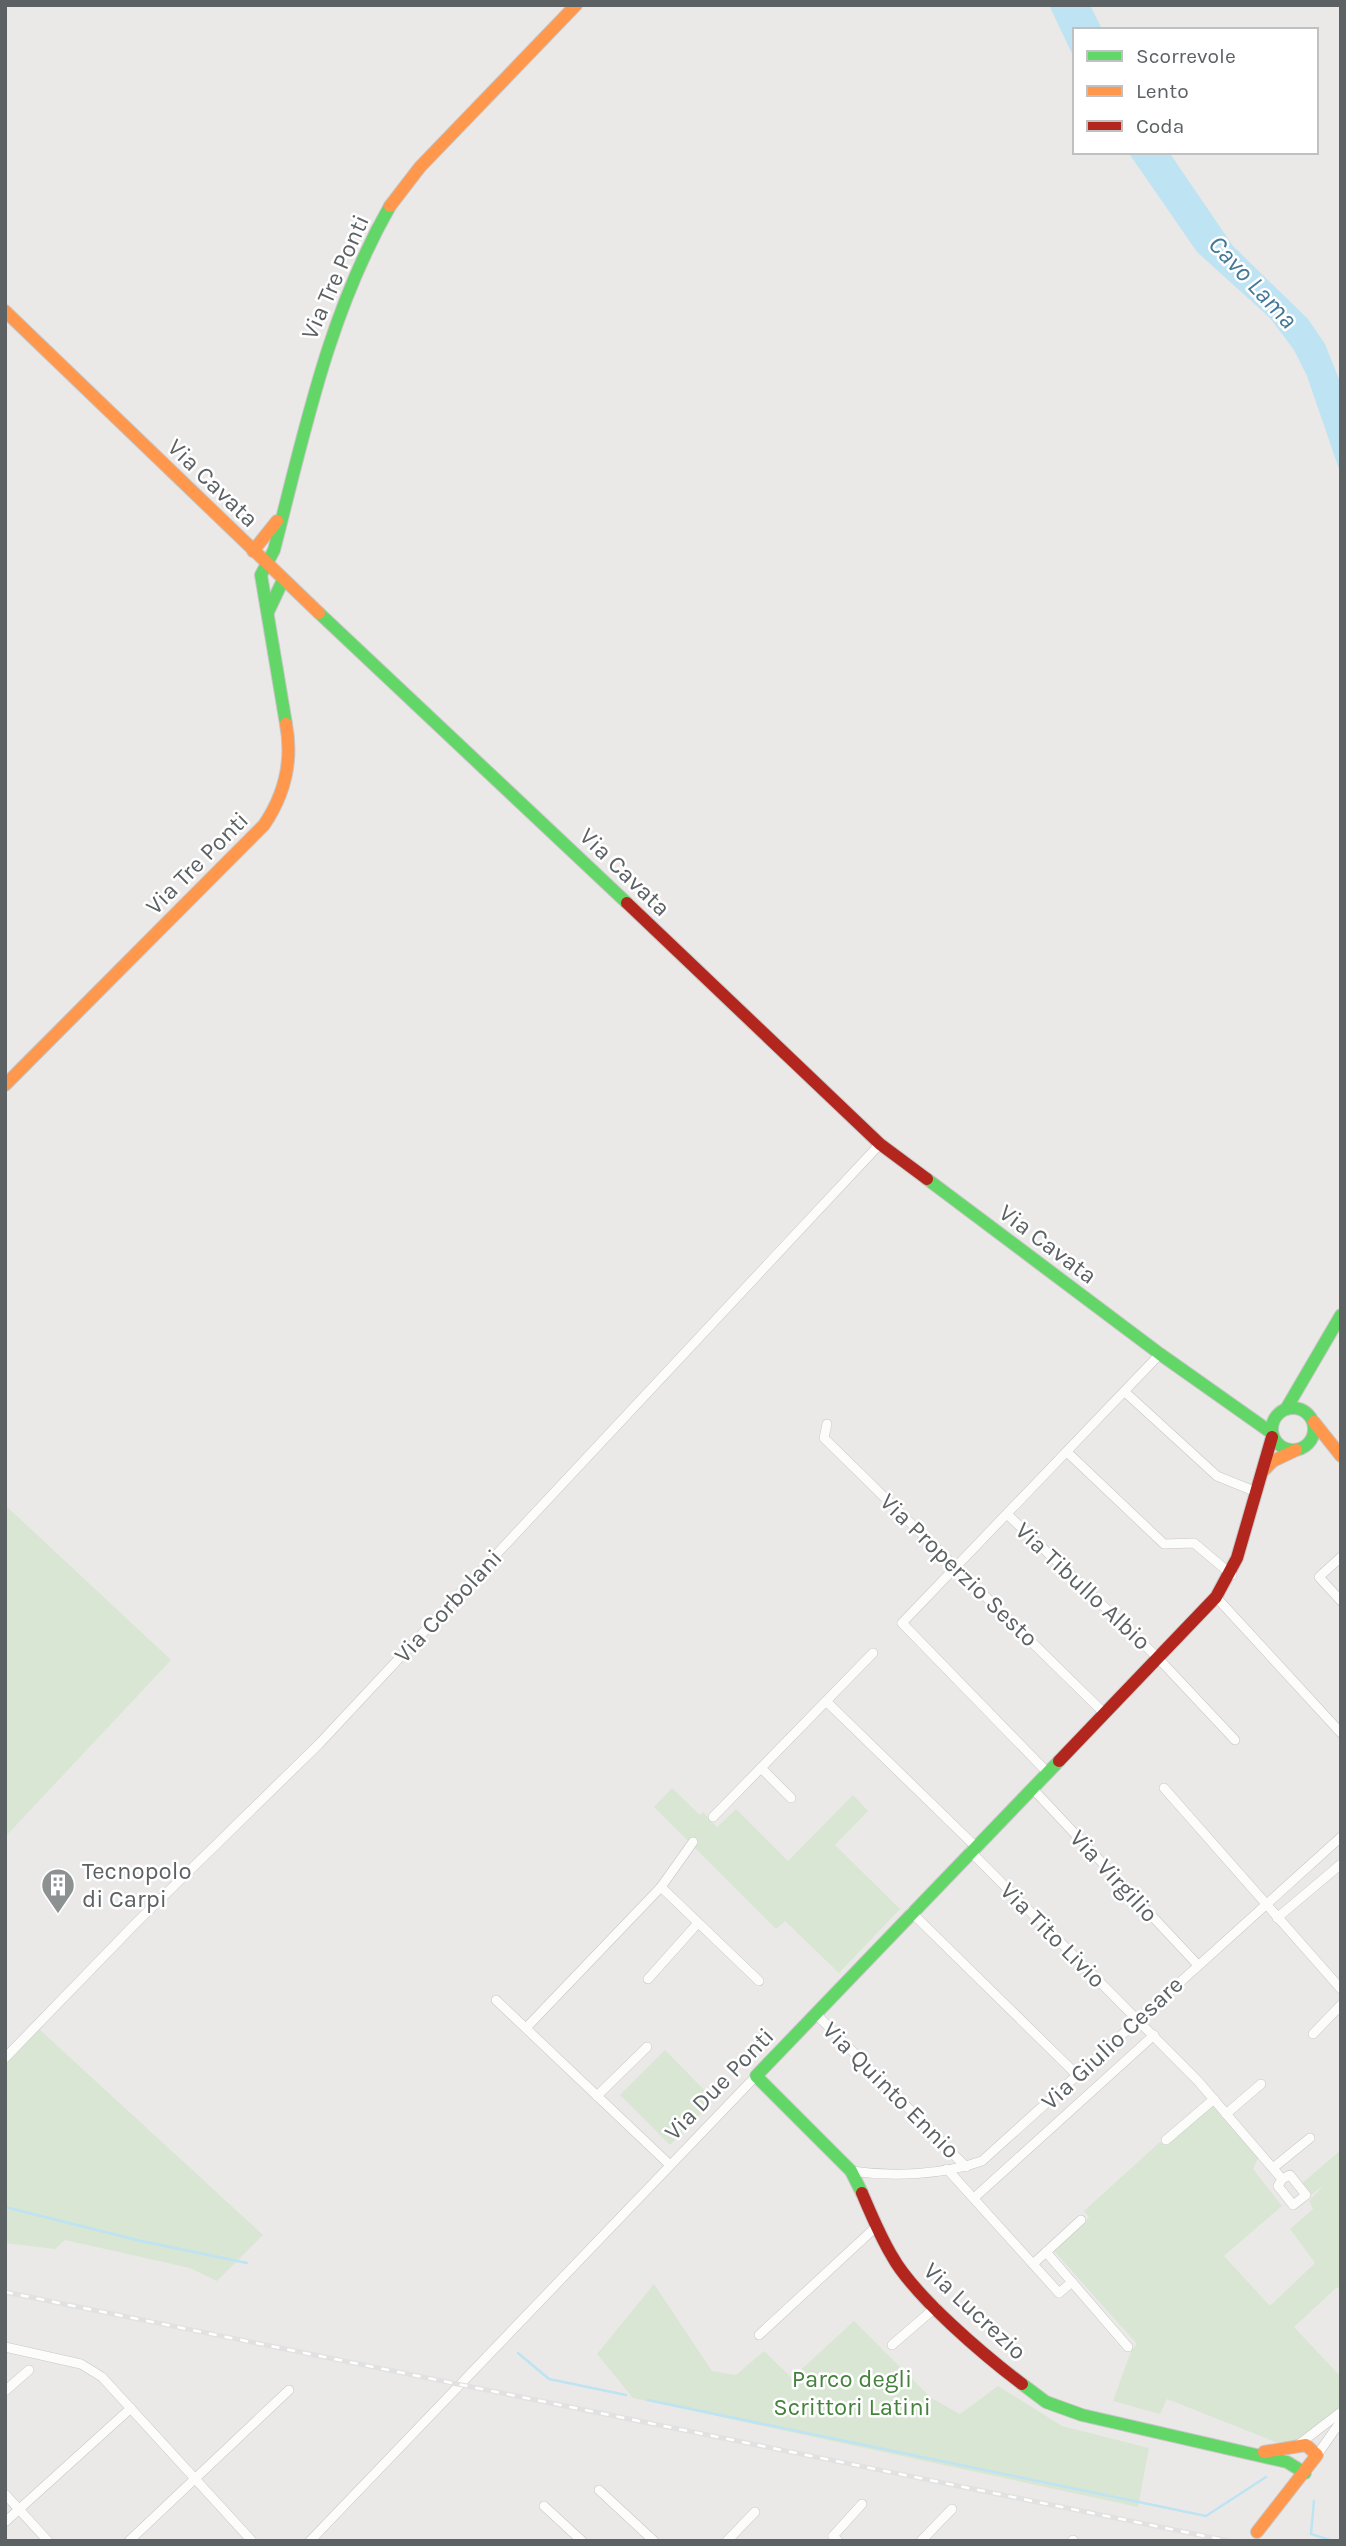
<svg xmlns="http://www.w3.org/2000/svg" width="1346" height="2546" viewBox="0 0 1346 2546" font-family="Karla,sans-serif">
	<style>
		.green { fill: #d8e6d3 }
		.water { fill: #bee3f2 }
		.lines { fill: none; stroke-linecap: round; stroke-linejoin: round }
		.stream { stroke: #bee3f2; stroke-width: 2.5 }
		.street-casing { stroke: #c8c7c7; stroke-width: 10 }
		.fast-casing { stroke: #c7c7c7; stroke-width: 14 }
		.slow-casing { stroke: #c7c7c7; stroke-width: 14 }
		.jam-casing { stroke: #c7c7c7; stroke-width: 14 }
		.street { stroke: #fcfcfb; stroke-width: 9 }
		.fast { stroke: #63d668; stroke-width: 12 }
		.slow { stroke: #ff974d; stroke-width: 12 }
		.jam { stroke: #b3261e; stroke-width: 12 }
		.rail-casing { stroke: #e2e1e1; stroke-width: 5 }
		.rail { stroke: #fff; stroke-width: 2.5; stroke-dasharray: 8; stroke-linecap: butt }
		.labels { text-anchor: middle; dominant-baseline: central; stroke-width: 5; stroke-linejoin: round; paint-order: stroke }
		.street-label { font-size: 24px; fill: #5c6164; stroke: #fff }
		.poi-label { font-size: 24px; fill: #5c6164; stroke: #fff; text-anchor: start }
		.park-label { font-size: 24px; fill: #44823d; stroke: #fff }
		.water-label { font-size: 26px; font-style: italic; fill: #437897; stroke: #fff }
	</style>
	<rect width="100%" height="100%" fill="#ebe9e7"/>
	<!-- green -->
	<g class="green">
		<path d="M5,1505L171,1660L5,1837Z"/>
		<path d="M672,1788L700,1815L703,1812L717,1827L736,1809L788,1861L853,1795L868,1811L835,1845L900,1909L839,1973L785,1921L776,1929L654,1807Z"/>
		<path d="M39,2029L263,2235L217,2281L190,2268L65,2240L55,2249L5,2243V2064Z"/>
		<path d="M665,2050L714,2100L670,2145L620,2095Z"/>
		<path d="M1213,2104L1258,2158L1253,2169L1282,2206L1224,2256L1270,2306L1315,2263L1290,2229L1313,2209L1309,2201L1325,2184L1309,2197L1301,2184L1341,2150V2291L1337,2287L1294,2327L1341,2377V2409L1326,2422L1286,2446L1167,2399L1160,2414L1113,2401L1131,2351L1137,2344L1054,2251L1089,2217L1084,2211L1160,2142L1165,2146Z"/>
		<path d="M654,2284L712,2371L736,2375L764,2351L792,2378L854,2321L931,2398L960,2414L998,2386L1062,2426L1149,2448L1138,2507L633,2398L597,2354Z"/>
	</g>
	<!-- water -->
	<g class="water">
		<path d="M1049,5H1090L1102,29L1075,30V60Z"/>
		<path d="M1128,152H1169L1233,246L1308,319L1325,344L1341,384V475L1307,376L1294,350L1270,318L1197,252Z"/>
	</g>
	<g class="lines">
		<!-- stream -->
		<g class="stream">
			<path d="M5,2207L141,2241L247,2263"/>
			<path d="M518,2353L549,2379L626,2395"/>
			<path d="M648,2400L1206,2516L1266,2477"/>
			<path d="M1314,2501L1311,2534L1333,2541"/>
		</g>
		<!-- street casing -->
		<g class="street-casing">
			<g id="street">
				<path d="M1125,1392L1217,1476L1254,1491"/>
				<path d="M827,1424L824,1438L1104,1713"/>
				<path d="M1067,1452L1164,1544L1194,1543L1232,1575"/>
				<path d="M1008,1515L1158,1658L1235,1740"/>
				<path d="M1341,1557L1319,1577L1341,1601"/>
				<path d="M1216,1597L1341,1733"/>
				<path d="M827,1702L975,1846"/>
				<path d="M761,1768L791,1798"/>
				<path d="M1047,1772L902,1623L1160,1354"/>
				<path d="M1032,1788L1197,1964"/>
				<path d="M1164,1788L1341,1989"/>
				<path d="M713,1817L873,1653"/>
				<path d="M970,1851L1198,2081L1282,2179L1278,2186L1293,2205L1306,2195L1290,2175L1282,2179"/>
				<path d="M661,1887L759,1981"/>
				<path d="M911,1912L1077,2075"/>
				<path d="M1277,1918L1341,1864"/>
				<path d="M648,1979L698,1923"/>
				<path d="M496,2000L670,2165"/>
				<path d="M816,2014L966,2167"/>
				<path d="M526,2028L661,1887L693,1842"/>
				<path d="M1313,2034L1341,2005"/>
				<path d="M5,2058L137,1922L319,1744L880,1144"/>
				<path d="M597,2096L647,2047"/>
				<path d="M1226,2114L1261,2084"/>
				<path d="M1166,2140L1214,2099"/>
				<path d="M1273,2168L1310,2138"/>
				<path d="M947,2169L1059,2293L1072,2282"/>
				<path d="M851,2171C892,2177 943,2175 982,2161L1341,1837"/>
				<path d="M974,2198L1154,2035"/>
				<path d="M1046,2252L1128,2347"/>
				<path d="M1033,2264L1081,2220"/>
				<path d="M759,2335L877,2226"/>
				<path d="M892,2345L936,2307"/>
				<path d="M5,2347L81,2364L102,2377L252,2541"/>
				<path d="M5,2391L29,2370"/>
				<path d="M1298,2445L1341,2412"/>
				<path d="M1317,2455L1341,2421"/>
				<path d="M599,2490L654,2541"/>
				<path d="M5,2494L48,2541"/>
				<path d="M544,2506L582,2541"/>
				<path d="M5,2522L131,2408"/>
				<path d="M129,2541L289,2390"/>
				<path d="M310,2541L756,2076"/>
				<path d="M727,2541L755,2512"/>
				<path d="M838,2541L833,2536L862,2504"/>
				<path d="M921,2541L952,2509"/>
				<path d="M1072,2541L1073,2540"/>
			</g>
		</g>
		<!-- fast casing -->
		<g class="fast-casing">
			<g id="fast">
				<path d="M268,612L283,580"/>
				<path d="M319,613L627,903"/>
				<path d="M286,724L261,575L274,550C305,430 328,315 390,206"/>
				<path d="M927,1179L1160,1354L1269,1431"/>
				<circle cx="1293" cy="1429" r="21"/>
				<path d="M1286,1409L1341,1315"/>
				<path d="M862,2193L851,2171L756,2076L1059,1761"/>
				<path d="M1022,2384L1046,2402L1082,2415L1287,2462L1305,2473"/>
			</g>
		</g>
		<!-- slow casing -->
		<g class="slow-casing">
			<g id="slow">
				<path d="M390,206L420,167L576,5"/>
				<path d="M5,311L319,613"/>
				<path d="M253,551L277,521"/>
				<path d="M5,1085L264,825C285,794 293,761 286,724"/>
				<path d="M1314,1422L1341,1456"/>
				<path d="M1262,1472L1273,1461L1296,1450"/>
				<path d="M1257,2532L1317,2455L1306,2445L1264,2452"/>
			</g>
		</g>
		<!-- jam casing -->
		<g class="jam-casing">
			<g id="jam">
				<path d="M627,903L880,1144L927,1179"/>
				<path d="M1059,1761L1216,1597L1237,1558L1272,1437"/>
				<path d="M862,2193C871,2214 880,2236 892,2256C914,2296 985,2356 1022,2384"/>
			</g>
		</g>
		<!-- street -->
		<use href="#street" class="street"/>
		<!-- fast -->
		<use href="#fast" class="fast"/>
		<!-- slow -->
		<use href="#slow" class="slow"/>
		<!-- jam -->
		<use href="#jam" class="jam"/>
		<!-- rail casing -->
		<g class="rail-casing">
			<path id="rail" d="M5,2292L1229,2541"/>
		</g>
		<!-- rail -->
		<use href="#rail" class="rail"/>
	</g>
	<!-- icons -->
	<defs>
		<g id="building-pin" transform="scale(1.75)"><path d="M0 17L-7.5 6A9.5 9.5 0 1 1 7.5 6Z" fill="#8e9192" stroke="#fff"/><path d="M-4-6H4V6H1V3H-1V6H-4ZM-2.5-4.3h1.7v1.8h-1.7ZM.8-4.3h1.7v1.8H.8ZM-2.5-1h1.7V.8h-1.7ZM.8-1h1.7V.8H.8Z" fill="#fff"/></g>
	</defs>
	<g fill-rule="evenodd">
		<use href="#building-pin" x="58" y="1885"/>
	</g>
	<g class="labels">
		<!-- street labels -->
		<g class="street-label">
			<text transform="translate(335 277) rotate(-66)">Via Tre Ponti</text>
			<text transform="translate(213 483) rotate(44)">Via Cavata</text>
			<text transform="translate(197 863) rotate(-45)">Via Tre Ponti</text>
			<text transform="translate(625 872) rotate(44)">Via Cavata</text>
			<text transform="translate(1048 1244) rotate(37)">Via Cavata</text>
			<text transform="translate(959 1570) rotate(44)">Via Properzio Sesto</text>
			<text transform="translate(1083 1586) rotate(43)">Via Tibullo Albio</text>
			<text transform="translate(448 1606) rotate(-47)">Via Corbolani</text>
			<text transform="translate(1114 1876) rotate(47)">Via Virgilio</text>
			<text transform="translate(1053 1935) rotate(45)">Via Tito Livio</text>
			<text transform="translate(1112 2043) rotate(-43)">Via Giulio Cesare</text>
			<text transform="translate(719 2084) rotate(-46)">Via Due Ponti</text>
			<text transform="translate(891 2090) rotate(45)">Via Quinto Ennio</text>
			<text transform="translate(975 2311) rotate(43)">Via Lucrezio</text>
		</g>
		<!-- poi labels -->
		<g class="poi-label">
			<text x="82" y="1871">Tecnopolo<tspan x="82" dy="28">di Carpi</tspan></text>
		</g>
		<!-- park labels -->
		<g class="park-label">
			<text x="852" y="2379">Parco degli<tspan x="852" dy="28">Scrittori Latini</tspan></text>
		</g>
		<!-- water labels -->
		<g class="water-label">
			<text transform="translate(1253 282) rotate(47)">Cavo Lama</text>
		</g>
	</g>
	<!-- border -->
	<rect width="1346" height="2546" fill="none" stroke="#5c6164" stroke-width="14"/>
	<!-- legend -->
	<rect x="1073" y="28" width="245" height="126" fill="#ffffff" stroke="#bec0c1" stroke-width="2"/>
	<rect x="1087" y="51" width="35" height="10" fill="#63d668" stroke="#bec0c1" stroke-width="2"/>
	<text x="1136" y="63" font-size="21" fill="#5c6164">Scorrevole</text>
	<rect x="1087" y="86" width="35" height="10" fill="#ff974d" stroke="#bec0c1" stroke-width="2"/>
	<text x="1136" y="98" font-size="21" fill="#5c6164">Lento</text>
	<rect x="1087" y="121" width="35" height="10" fill="#b3261e" stroke="#bec0c1" stroke-width="2"/>
	<text x="1136" y="133" font-size="21" fill="#5c6164">Coda</text>
</svg>
